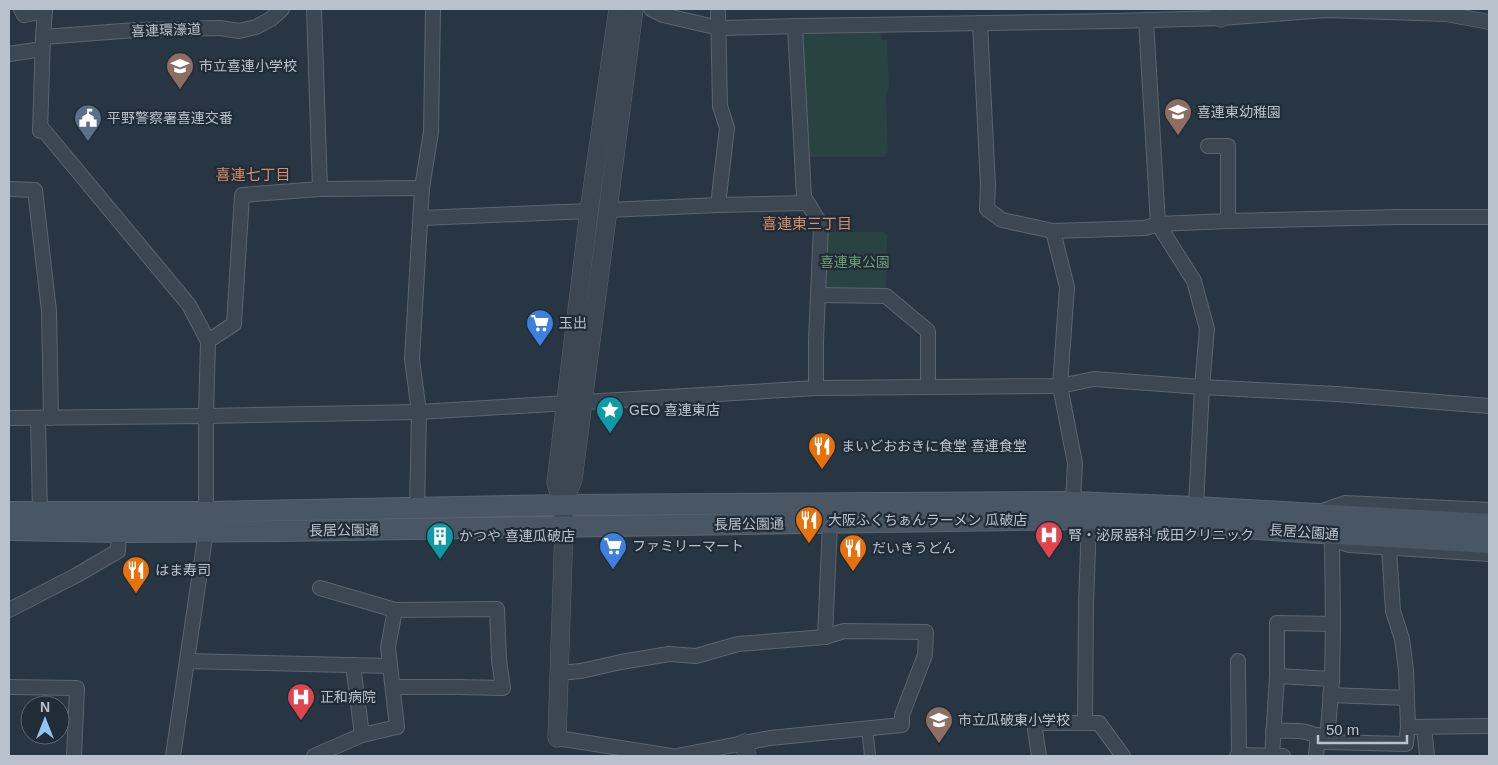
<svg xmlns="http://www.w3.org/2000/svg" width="1498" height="765" viewBox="0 0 1498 765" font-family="Helvetica,'Noto Sans JP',sans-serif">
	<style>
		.green { fill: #294343 }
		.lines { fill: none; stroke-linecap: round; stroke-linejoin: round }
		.pedestrian-casing { stroke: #5a656f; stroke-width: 12 }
		.minor-casing { stroke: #5a656f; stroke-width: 16 }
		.tertiary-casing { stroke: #5a656f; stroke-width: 19 }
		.secondary-casing { stroke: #5a656f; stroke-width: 22 }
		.pedestrian { stroke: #3b4752; stroke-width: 10 }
		.minor { stroke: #3b4752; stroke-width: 14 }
		.tertiary { stroke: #3b4752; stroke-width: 18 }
		.secondary { stroke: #495765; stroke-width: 20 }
		.labels { text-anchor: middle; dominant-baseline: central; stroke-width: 4.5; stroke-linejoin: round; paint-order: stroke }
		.street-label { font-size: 14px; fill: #b9c2cc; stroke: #202c37 }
		.poi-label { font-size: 14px; fill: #b9c2cc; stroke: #202c37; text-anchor: start }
		.park-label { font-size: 14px; fill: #709c76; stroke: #202c37 }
		.neighbourhood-label { font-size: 15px; fill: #d58e6a; stroke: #202c37 }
	</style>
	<rect width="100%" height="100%" fill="#273642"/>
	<!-- green -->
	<g class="green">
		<path d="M881,30L882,40H887L889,86L886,97L888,153L884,157H808L802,36L807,31Z"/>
		<path d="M826,232H884L887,235L886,293L824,289Z"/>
	</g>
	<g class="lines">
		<!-- pedestrian casing -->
		<g class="pedestrian-casing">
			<path id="pedestrian" d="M867,728L870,756"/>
		</g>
		<!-- minor casing -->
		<g class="minor-casing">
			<g id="minor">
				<path d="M21,9L24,15L45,11"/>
				<path d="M314,9L320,189"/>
				<path d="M651,9L663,15L719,28L801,26L1115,21L1221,18L1327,10L1446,14L1489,22"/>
				<path d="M1146,20L1158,224L1194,281L1207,329L1202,387L1196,507"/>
				<path d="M980,23L988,186L987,209L1002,220L1053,231L1145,228L1158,224L1228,221L1398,217H1489"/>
				<path d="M795,26L804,197L821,225L816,341V388"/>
				<path d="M43,37L136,30L220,28L239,31L256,27L271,19L282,9"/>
				<path d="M9,54L42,49"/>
				<path d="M41,127L189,305L208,341L206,416V531L173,756"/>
				<path d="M40,131L43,37L45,9"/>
				<path d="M1208,146H1228V221"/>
				<path d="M9,189L35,190L49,311L51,418"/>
				<path d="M718,205L727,128L720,106L718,9"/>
				<path d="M608,210L718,205L807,203"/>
				<path d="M421,218L589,211"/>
				<path d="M1053,231L1067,287L1060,386L1075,463L1073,502"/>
				<path d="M818,295L886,296L928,331V387"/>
				<path d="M208,341L234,324L242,195L320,189L422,188"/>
				<path d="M9,418L206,416L419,412L816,388L1060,386L1094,379L1202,387L1336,394L1489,406"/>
				<path d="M38,418L40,513"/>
				<path d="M417,509L419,412L412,359L422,188L431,132L433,9"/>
				<path d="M1322,511L1345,503L1489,510"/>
				<path d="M1331,539L1350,545L1489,554"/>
				<path d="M320,588L395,610L497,609L499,660L503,688L458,687"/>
				<path d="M9,610L77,575L118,551L119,532"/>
				<path d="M825,637L830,523"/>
				<path d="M187,661L390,666"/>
				<path d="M1238,661L1239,755"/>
				<path d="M353,665L362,735"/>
				<path d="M559,673L581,671L621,662L669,654L696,656L738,644L825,637L844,631L926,632L925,655L902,715V725L770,738L677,756"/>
				<path d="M1277,676L1332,679"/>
				<path d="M9,687L77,688L74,756"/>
				<path d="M393,687H454"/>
				<path d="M1330,695L1407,698"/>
				<path d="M1085,723L1086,605L1089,519"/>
				<path d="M1408,727L1489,726"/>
				<path d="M1424,727L1427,756"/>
				<path d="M1273,731C1296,731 1308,728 1327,742L1406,744L1408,727L1406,670L1402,639L1393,611L1389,548"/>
				<path d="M557,738L671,756"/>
				<path d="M1327,742L1332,679L1333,624L1332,539"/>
				<path d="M314,756L362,735L397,727L388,647L395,610"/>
				<path d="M1039,756L1034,723H1099L1123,756"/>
				<path d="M1237,756L1239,755L1283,756"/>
				<path d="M1272,756L1277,676V623L1333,624"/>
				<path d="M1316,756L1318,735"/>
			</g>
		</g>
		<!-- tertiary casing -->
		<g class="tertiary-casing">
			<g id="tertiary">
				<path d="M1220,9L1221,18"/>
				<path d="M563,505L573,479L634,9"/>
				<path d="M557,738L564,527L563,505L556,483L589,211L618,9"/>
				<path d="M744,743L747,756"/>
			</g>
		</g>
		<!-- secondary casing -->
		<g class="secondary-casing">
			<g id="secondary">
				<path d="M9,512H207L563,505L1073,502L1196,507L1489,524"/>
				<path d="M9,530L119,532L278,531L1089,519L1489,543"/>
			</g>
		</g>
		<!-- pedestrian -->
		<use href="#pedestrian" class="pedestrian"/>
		<!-- minor -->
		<use href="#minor" class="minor"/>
		<!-- tertiary -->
		<use href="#tertiary" class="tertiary"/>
		<!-- secondary -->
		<use href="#secondary" class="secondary"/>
	</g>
	<!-- icons -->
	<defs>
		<g id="school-pin" transform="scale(1.4375)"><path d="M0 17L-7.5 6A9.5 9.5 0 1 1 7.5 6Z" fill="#8d6e63" stroke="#202c37"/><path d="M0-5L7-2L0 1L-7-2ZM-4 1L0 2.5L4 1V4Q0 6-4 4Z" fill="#fff"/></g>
		<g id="civic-pin" transform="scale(1.4375)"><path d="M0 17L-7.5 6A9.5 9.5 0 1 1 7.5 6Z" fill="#5c6f8a" stroke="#202c37"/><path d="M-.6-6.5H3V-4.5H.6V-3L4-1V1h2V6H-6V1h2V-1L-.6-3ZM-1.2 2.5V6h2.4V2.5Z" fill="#fff"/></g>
		<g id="supermarket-pin" transform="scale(1.4375)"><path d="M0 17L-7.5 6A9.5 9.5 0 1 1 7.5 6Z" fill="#3f7fe0" stroke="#202c37"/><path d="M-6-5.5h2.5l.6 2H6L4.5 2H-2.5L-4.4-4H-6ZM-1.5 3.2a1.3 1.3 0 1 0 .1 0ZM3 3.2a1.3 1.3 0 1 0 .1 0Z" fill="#fff"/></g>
		<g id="sight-pin" transform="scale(1.4375)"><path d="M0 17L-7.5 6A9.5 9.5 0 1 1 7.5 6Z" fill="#0f9aa8" stroke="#202c37"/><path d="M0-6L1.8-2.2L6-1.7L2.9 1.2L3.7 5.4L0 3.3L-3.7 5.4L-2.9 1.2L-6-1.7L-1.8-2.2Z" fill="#fff"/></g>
		<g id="restaurant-pin" transform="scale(1.4375)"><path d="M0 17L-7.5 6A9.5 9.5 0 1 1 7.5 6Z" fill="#e8710a" stroke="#202c37"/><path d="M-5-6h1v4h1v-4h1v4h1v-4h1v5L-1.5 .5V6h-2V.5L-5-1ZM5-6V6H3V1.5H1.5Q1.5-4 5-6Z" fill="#fff"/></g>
		<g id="hospital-pin" transform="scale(1.4375)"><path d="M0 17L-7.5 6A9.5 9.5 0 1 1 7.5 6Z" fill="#e0444e" stroke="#202c37"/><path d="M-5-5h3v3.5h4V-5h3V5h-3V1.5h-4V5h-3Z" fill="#fff"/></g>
		<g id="building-pin" transform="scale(1.4375)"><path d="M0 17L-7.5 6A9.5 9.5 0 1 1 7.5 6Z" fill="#0f9aa8" stroke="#202c37"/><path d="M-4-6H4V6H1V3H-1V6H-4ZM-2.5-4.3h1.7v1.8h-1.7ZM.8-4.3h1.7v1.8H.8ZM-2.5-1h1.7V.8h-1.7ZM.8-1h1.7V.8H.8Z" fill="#fff"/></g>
	</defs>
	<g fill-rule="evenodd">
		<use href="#school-pin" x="180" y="66"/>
		<use href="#school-pin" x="1178" y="112"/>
		<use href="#civic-pin" x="88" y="118"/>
		<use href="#supermarket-pin" x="540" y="323"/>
		<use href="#sight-pin" x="610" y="410"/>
		<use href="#restaurant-pin" x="822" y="446"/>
		<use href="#restaurant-pin" x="809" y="520"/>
		<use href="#hospital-pin" x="1049" y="535"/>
		<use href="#building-pin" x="440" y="536"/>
		<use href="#supermarket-pin" x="613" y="546"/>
		<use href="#restaurant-pin" x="853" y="548"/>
		<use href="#restaurant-pin" x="136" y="570"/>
		<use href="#hospital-pin" x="301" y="697"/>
		<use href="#school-pin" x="939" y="720"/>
	</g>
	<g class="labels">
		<!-- street labels -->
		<g class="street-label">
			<text transform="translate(166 30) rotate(-2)">喜連環濠道</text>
			<text transform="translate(749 524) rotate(-1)">長居公園通</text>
			<text transform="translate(344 530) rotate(-1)">長居公園通</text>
			<text transform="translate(1304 532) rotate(4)">長居公園通</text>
		</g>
		<!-- poi labels -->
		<g class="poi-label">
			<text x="199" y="66">市立喜連小学校</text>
			<text x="1197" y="112">喜連東幼稚園</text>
			<text x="107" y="118">平野警察署喜連交番</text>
			<text x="559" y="323">玉出</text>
			<text x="629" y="410">GEO 喜連東店</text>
			<text x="841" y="446">まいどおおきに食堂 喜連食堂</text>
			<text x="828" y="520">大阪ふくちぁんラーメン 瓜破店</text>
			<text x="1068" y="535">腎・泌尿器科 成田クリニック</text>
			<text x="459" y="536">かつや 喜連瓜破店</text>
			<text x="632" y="546">ファミリーマート</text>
			<text x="872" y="548">だいきうどん</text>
			<text x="155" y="570">はま寿司</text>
			<text x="320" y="697">正和病院</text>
			<text x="958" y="720">市立瓜破東小学校</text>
		</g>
		<!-- park labels -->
		<g class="park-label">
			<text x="855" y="262">喜連東公園</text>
		</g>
		<!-- neighbourhood labels -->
		<g class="neighbourhood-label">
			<text x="253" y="174">喜連七丁目</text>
			<text x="807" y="223">喜連東三丁目</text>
		</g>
	</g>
	<!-- border -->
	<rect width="1498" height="765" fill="none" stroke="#b9c2cc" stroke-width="20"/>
	<!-- north arrow -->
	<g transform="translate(45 720)"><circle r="24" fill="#202c37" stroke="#5d6873"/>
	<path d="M0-4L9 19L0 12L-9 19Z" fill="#92c3f7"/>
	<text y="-8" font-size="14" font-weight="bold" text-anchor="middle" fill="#b9c2cc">N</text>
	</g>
	<!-- scale -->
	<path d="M1318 735v8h89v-8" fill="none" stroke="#b9c2cc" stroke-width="2.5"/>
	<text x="1326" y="735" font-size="15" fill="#b9c2cc" stroke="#202c37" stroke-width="4" paint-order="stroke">50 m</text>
</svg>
